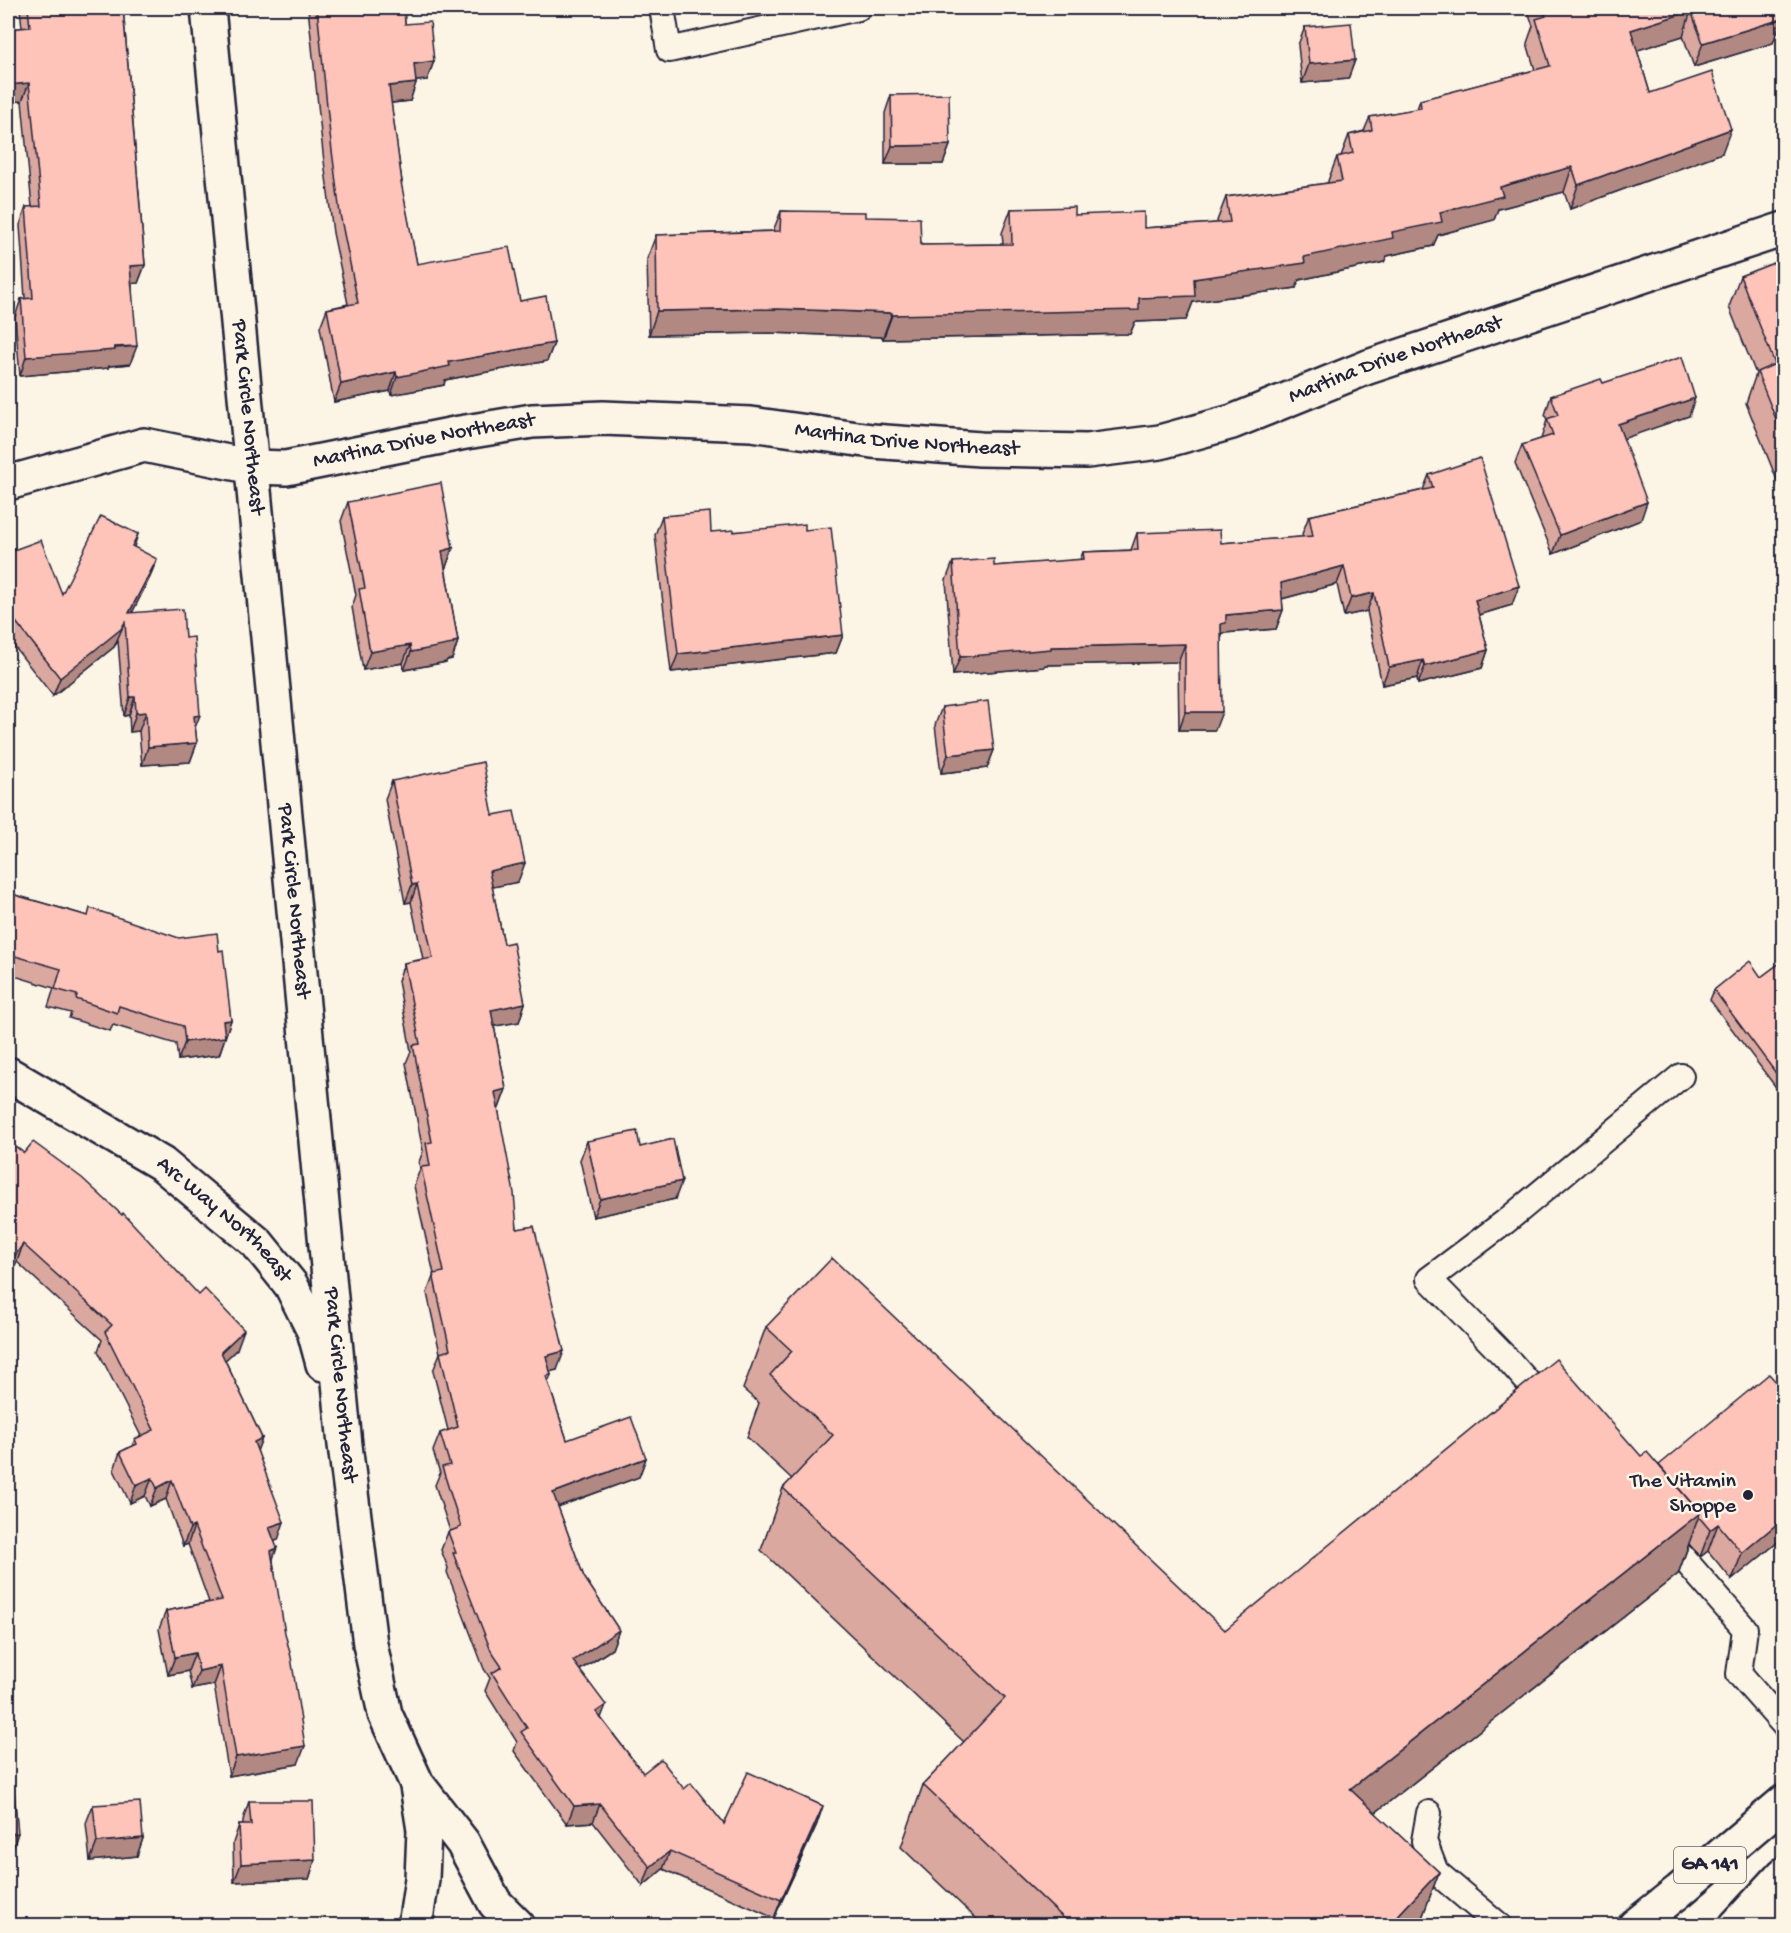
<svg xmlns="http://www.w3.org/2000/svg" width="1791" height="1933" viewBox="0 0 1791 1933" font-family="'Gochi Hand',sans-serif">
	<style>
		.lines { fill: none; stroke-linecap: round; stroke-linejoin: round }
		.lane-casing { stroke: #22223b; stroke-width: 28 }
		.street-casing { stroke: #22223b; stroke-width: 38 }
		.highway-casing { stroke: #22223b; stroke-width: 38 }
		.lane { stroke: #fcf5e5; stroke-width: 24 }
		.street { stroke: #fcf5e5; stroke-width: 33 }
		.highway { stroke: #fcf5e5; stroke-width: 33 }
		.wall { fill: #daa89f; stroke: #22223b; stroke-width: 1.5 }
		.shaded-wall { fill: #b28882; stroke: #22223b; stroke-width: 1.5 }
		.building { fill: #fec3b9; stroke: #22223b; stroke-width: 1.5 }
		.poi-dot { fill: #22223b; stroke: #fcf5e5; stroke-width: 2 }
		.labels { text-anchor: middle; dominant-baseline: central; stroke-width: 5; stroke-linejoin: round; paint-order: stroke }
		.shield { fill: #fcf5e5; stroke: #63616e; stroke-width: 1.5 }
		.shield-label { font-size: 21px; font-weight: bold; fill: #22223b }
		.street-label { font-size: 22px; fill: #22223b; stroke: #fcf5e5 }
		.poi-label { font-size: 22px; fill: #22223b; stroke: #fcf5e5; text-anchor: end }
	</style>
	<rect width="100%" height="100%" fill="#fcf5e5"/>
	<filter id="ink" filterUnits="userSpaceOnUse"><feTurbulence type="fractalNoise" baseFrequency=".0167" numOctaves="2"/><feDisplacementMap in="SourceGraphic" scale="12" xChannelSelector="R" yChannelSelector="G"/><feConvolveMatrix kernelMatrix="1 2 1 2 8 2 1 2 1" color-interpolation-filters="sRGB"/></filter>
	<g filter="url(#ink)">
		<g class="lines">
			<!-- lane casing -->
			<g class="lane-casing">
				<g id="lane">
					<path d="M662,8L669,50L858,8"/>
					<path d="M1549,1406L1511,1363L1429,1279L1505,1222L1681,1076"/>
					<path d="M1663,1535L1745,1629L1739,1674L1784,1725"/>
					<path d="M1429,1813L1424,1841L1436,1872L1500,1926"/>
				</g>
			</g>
			<!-- street casing -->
			<g class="street-casing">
				<g id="street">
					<path id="s1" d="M208,8L345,1445L370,1644L385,1714L417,1784L463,1843L495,1903L518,1926"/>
					<path id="s2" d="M8,483L144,445L253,467L286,468L460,433L532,421L603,418L751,424L872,441L980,449L1087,451L1160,442L1232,422L1368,367L1784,229"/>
					<path id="s3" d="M8,1074L162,1164L257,1243L291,1285L314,1331L323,1364"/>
					<path d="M415,1926L422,1879L424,1830L417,1786"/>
					<path d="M1736,1926L1784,1874"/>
				</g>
			</g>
			<!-- highway casing -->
			<g class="highway-casing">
				<g id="highway">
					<path d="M1635,1926L1679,1891L1784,1802"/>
					<path d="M1764,1926L1784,1909"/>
				</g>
			</g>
			<!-- lane -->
			<use href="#lane" class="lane"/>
			<!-- street -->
			<use href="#street" class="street"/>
			<!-- highway -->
			<use href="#highway" class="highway"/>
		</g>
		<!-- wall -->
		<g class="wall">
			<path d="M20,8H123L145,265L138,283H132L130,364L109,366L108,368L20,376L15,317L21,299L25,298L20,225L26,207H32L22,101L8,102V29L22,28Z"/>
			<path d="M308,8H404L405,24L434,61L427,80L416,81L410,101L391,103L402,182L401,185L417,264L520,301L554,343L547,361L445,380L444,385L391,395L390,391L334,402L320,327L327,309L348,304L333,233L323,153Z"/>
			<path d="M1527,8H1778L1782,19L1773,43L1694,67L1683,36L1637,50L1650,93L1722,153L1570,209L1564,192L1498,209L1494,220L1438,235L1433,246L1387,256L1384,262L1299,280L1296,288L1193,302L1186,320L1135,322L1130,334L883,339V337L770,333L649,335L647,259L656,235L773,231L781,211L865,217L921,245L1003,244L1002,233L1011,209L1075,215L1144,228L1218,223L1217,221L1226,197L1328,183V181L1337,157L1341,156L1349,135L1364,131L1370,117L1417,109L1420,100L1535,70L1527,43L1533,26Z"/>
			<path d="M1305,27L1355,60L1348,79L1302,83L1298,45Z"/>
			<path d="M891,95L950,145L943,164H885V113Z"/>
			<path d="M1784,259V483L1779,485L1746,403L1756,374L1729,307L1740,276Z"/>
			<path d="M1603,383L1689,416L1623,438L1641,520L1553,554L1515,463L1522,445L1541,439L1547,420L1545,415L1551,396Z"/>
			<path d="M1429,475L1512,605L1479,615L1488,650L1482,668L1418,684L1417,678L1382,685L1367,611L1344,616L1337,584L1282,599L1283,610L1276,629L1223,633L1221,638L1215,730H1179L1178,662L1045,665L1044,667L953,675L946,580L953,562L994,566L1080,560L1083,552L1131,550L1137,533L1221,543L1303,537L1302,534L1309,516L1423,490Z"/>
			<path d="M348,502L453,548L446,567H445L458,641L452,659L447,660L446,662L404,670L403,663L363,670L352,607L356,595L341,521Z"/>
			<path d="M662,516L711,532L805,530L843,635L836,653L671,672L655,535Z"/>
			<path d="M138,534L134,547L150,577L132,613L185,638L197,743L190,762L142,765L139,731L130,732L129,715L124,716L118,641L114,647L53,696L9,640L8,552L62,594Z"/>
			<path d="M942,707L994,750L987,768L941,773L935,725Z"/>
			<path d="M392,781L493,815L518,882L492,887L504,944L525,1003L519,1022L494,1026L506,1089L499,1108H498L517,1229L557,1370L550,1371L551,1375L548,1382L567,1440L646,1458L639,1477L558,1507L584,1577L619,1630L612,1649L580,1670L601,1718L643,1773L684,1789L724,1824H817L774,1918L663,1869L643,1886L593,1822L567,1824L514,1751L517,1742L485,1691L490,1678L484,1669L447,1572L448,1568L441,1550L448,1532L450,1531L435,1485L440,1473L433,1451L440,1433L448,1430L433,1371L440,1353L427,1293L434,1274L414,1186L420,1169L419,1162L423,1151L406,1063L411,1051L398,981L404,963L423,959L411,902L405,903L385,799Z"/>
			<path d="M8,893L88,916L219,951L231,1020L219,1055L178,1060L176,1044L113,1025L110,1031L69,1018L71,1013L48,1007L54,988L8,974Z"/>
			<path d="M1784,960V1098L1710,1000L1714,990L1761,977Z"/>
			<path d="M587,1141L640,1147L675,1199L593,1217L580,1160Z"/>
			<path d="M8,1142L237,1349L225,1360L262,1438L257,1450L278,1540L274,1541L273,1560L298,1764L229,1776L214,1685L192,1689L188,1671L168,1675L159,1629L166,1611L209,1602L188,1544L183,1546L166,1499L150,1506L145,1496L130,1503L114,1470L120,1452L132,1446L135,1439L141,1436L98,1351L102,1340L17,1262Z"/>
			<path d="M766,1327L1225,1630L1641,1456L1659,1465L1784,1537L1732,1580L1708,1551L1700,1557L1689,1544L1678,1574L1375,1813L1439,1872L1419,1926H984L901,1847L923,1785L964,1742L761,1550L783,1488L792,1479L747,1437L759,1403L743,1389Z"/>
			<path d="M249,1801L315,1860L309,1879L234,1882L233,1843L239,1825H243V1820Z"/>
			<path d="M93,1805L143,1838L137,1856L90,1861L86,1823Z"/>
		</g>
		<!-- shaded-wall -->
		<g class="shaded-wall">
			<path d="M1691,11L1683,36L1622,55L1631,30Z"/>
			<path d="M1782,19L1773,43L1694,67L1703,43Z"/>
			<path d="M1355,60L1348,79L1302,83L1309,64Z"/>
			<path d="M434,61L427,80L407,82L414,64Z"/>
			<path d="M29,83L22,101L8,102V85Z"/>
			<path d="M416,83L410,101L382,104L389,86Z"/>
			<path d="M1731,129L1722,153L1570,209L1578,185Z"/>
			<path d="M950,145L943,164H885L892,146Z"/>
			<path d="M1572,167L1564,192L1498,209L1494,220L1438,235L1433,246L1387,256L1384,262L1299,280L1296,288L1193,302L1186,320L1135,322L1130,334L883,339L892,315L1139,298L1194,279L1304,257L1392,232L1500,187Z"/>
			<path d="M145,265L138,283L123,284L130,266Z"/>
			<path d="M778,309L892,313L883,337L770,333L649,335L657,311Z"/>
			<path d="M554,343L547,361L445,380L444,385L391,395L397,377L449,362Z"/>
			<path d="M137,346L130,364L109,366L108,368L20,376L26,357Z"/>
			<path d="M396,372L390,391L334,402L341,384Z"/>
			<path d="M1695,398L1689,416L1611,443L1618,424Z"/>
			<path d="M1784,472V483L1779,485Z"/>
			<path d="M1647,502L1641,520L1553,554L1560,535Z"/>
			<path d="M453,548L446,567L435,569L442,551Z"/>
			<path d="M157,559L150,577L125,627L129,613Z"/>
			<path d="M1344,566L1337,584L1274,601L1281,583Z"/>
			<path d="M1519,586L1512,605L1468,618L1475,600Z"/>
			<path d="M1374,593L1367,611L1344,616L1351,598Z"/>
			<path d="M1283,610L1276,629L1223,633L1220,642L1221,624L1226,615Z"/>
			<path d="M16,622L9,640H8V625Z"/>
			<path d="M125,622L114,647L53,696L60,678Z"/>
			<path d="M843,635L836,653L671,672L678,654Z"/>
			<path d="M458,641L452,659L447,660L446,662L404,670L411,652Z"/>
			<path d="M1185,644L1178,662L1045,665L1044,667L953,675L960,657L1051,647Z"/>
			<path d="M410,645L403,663L363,670L370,652Z"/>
			<path d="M1488,650L1482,668L1418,684L1425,666Z"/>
			<path d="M1423,660L1417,678L1382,685L1389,667Z"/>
			<path d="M130,697H135L129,715L124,716Z"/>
			<path d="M146,712L139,731L130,732L136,713Z"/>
			<path d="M1185,712H1222L1215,730H1179Z"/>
			<path d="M200,715L193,733L194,716Z"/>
			<path d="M197,743L190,762L142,765L148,747Z"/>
			<path d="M994,750L987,768L941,773L948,755Z"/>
			<path d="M525,863L518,882L483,889L489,871Z"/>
			<path d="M417,884L411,902L405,903L412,885Z"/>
			<path d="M525,1003L519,1022L484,1028L491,1010Z"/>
			<path d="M231,1020L219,1055L178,1060L185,1042L223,1021Z"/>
			<path d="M506,1089L499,1108L489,1110L495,1092Z"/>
			<path d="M682,1181L675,1199L593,1217L600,1199Z"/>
			<path d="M23,1244L17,1262L8,1274V1265Z"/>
			<path d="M244,1330L237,1349L215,1370L221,1352Z"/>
			<path d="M564,1351L557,1370L539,1374L546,1356Z"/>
			<path d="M262,1438L255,1457L254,1442Z"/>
			<path d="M646,1458L639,1477L546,1511L553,1493Z"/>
			<path d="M152,1478L145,1496L130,1503L136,1485Z"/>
			<path d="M172,1480L166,1499L150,1506L157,1488Z"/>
			<path d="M1700,1513L1678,1574L1328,1850L1350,1789Z"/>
			<path d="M1784,1518V1537L1732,1580L1742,1553Z"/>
			<path d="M284,1522L278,1540L263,1546L269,1527Z"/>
			<path d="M1718,1524L1708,1551L1700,1557L1710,1530Z"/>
			<path d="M194,1526L188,1544L183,1546L190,1528Z"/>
			<path d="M277,1548L270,1567L271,1551Z"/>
			<path d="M619,1630L612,1649L566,1679L573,1661Z"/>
			<path d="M195,1653L188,1671L168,1675L175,1657Z"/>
			<path d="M221,1666L214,1685L192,1689L199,1671Z"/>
			<path d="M606,1705L599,1723L596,1712Z"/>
			<path d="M305,1746L298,1764L229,1776L236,1757Z"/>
			<path d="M600,1804L593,1822L567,1824L574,1806Z"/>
			<path d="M823,1806L817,1824L774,1918L781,1900Z"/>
			<path d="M18,1833L12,1851H8V1834Z"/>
			<path d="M143,1838L137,1856L90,1861L97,1842Z"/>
			<path d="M670,1851L663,1869L643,1886L650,1867Z"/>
			<path d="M315,1860L309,1879L234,1882L241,1864Z"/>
			<path d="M1439,1872L1419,1926H1388Z"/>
		</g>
		<!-- building -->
		<g class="building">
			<path d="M28,8H123L145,265L130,266L137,346L114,347L115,350L26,357L21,299L33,298L26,207L41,206L29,83L8,85V29L30,27Z"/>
			<path d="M317,8H404L405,24L430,22L434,61L414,64L416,83L389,86L402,182H401L417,264L509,247L520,301L546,296L554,343L449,362L450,366L397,377L396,372L341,384L327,309L358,303L340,214L330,135Z"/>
			<path d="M1543,8H1778L1782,19L1703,43L1691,11L1631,30L1650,93L1712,72L1731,129L1578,185L1572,167L1500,187L1503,196L1440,212L1442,222L1392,232L1393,238L1304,257L1305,263L1194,279L1195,296L1139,298V310L892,315V313L778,309L657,311L656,235L780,231L781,211L865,212V217L920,218L921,245L1012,244L1011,209L1075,207V215L1144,212V228L1230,222L1226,197L1342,181L1337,157L1353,153L1349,135L1372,130L1370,117L1421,108L1420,100L1550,66L1536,19L1546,16Z"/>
			<path d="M1351,23L1355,60L1309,64L1305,27Z"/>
			<path d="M949,94L950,145L892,146L891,95Z"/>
			<path d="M1784,259V439L1757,372L1775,364L1740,276Z"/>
			<path d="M1682,357L1695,398L1618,424L1647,502L1560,535L1522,445L1553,435L1547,419L1558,415L1551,396L1601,379L1603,383Z"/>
			<path d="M1480,458L1519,586L1475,600L1488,650L1425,666L1423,660L1389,667L1374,593L1351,598L1344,566L1281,583L1283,610L1226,615V623L1221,624L1222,712H1185V644L1051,647V649L960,657L953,562L994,559V566L1084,559L1083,552L1138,550L1137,533L1220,530L1221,543L1313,536L1309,516L1433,488L1429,475Z"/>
			<path d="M441,483L453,548L442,551L458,641L453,642V644L411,652L410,645L370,652L359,589L365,588L348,502Z"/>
			<path d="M710,512L711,532L734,530V532L805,524V530L831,527L843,635L678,654L662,516Z"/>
			<path d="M101,516L138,534L132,546L157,559L129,613L183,609L185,638L194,637L200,715L194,716L197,743L148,747L146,712L136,713L135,697H130L125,622L121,629L60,678L16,622L8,625V552L41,540L62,594Z"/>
			<path d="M988,701L994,750L948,755L942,707Z"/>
			<path d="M483,762L493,815L514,811L525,863L489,871L504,944L513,942L525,1003L491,1010L506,1089L495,1092L514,1193L517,1229L534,1226L564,1351L546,1356L551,1375L546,1376L567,1440L631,1417L646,1458L553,1493L584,1577L619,1630L573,1661L606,1705L596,1712L643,1773L661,1759L684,1789L691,1783L724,1824L748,1772L823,1806L781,1900L670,1851L650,1867L600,1804L574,1806L521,1732L527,1728L492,1673L502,1667L491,1651L453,1553H456L448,1532L461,1527L442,1467L450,1465L440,1433L458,1427L440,1353L450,1350L433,1274L444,1272L421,1167L430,1166L426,1143L432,1142L413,1045L420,1044L404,963L433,958L417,884L412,885L392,781Z"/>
			<path d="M8,893L88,916L90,908L179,938L217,933L219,951L223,950L231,1020L223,1021L225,1037L185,1042L183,1026L119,1006L117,1013L76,999L77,995L55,989L61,969L8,954Z"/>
			<path d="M1784,960V1084L1714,990L1750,961L1761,977Z"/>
			<path d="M637,1131L640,1147L673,1139L682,1181L600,1199L587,1141Z"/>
			<path d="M8,1142L11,1143L24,1153L33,1142L82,1178L122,1215L123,1213L199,1295L205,1289L244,1330L221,1352L262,1438L254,1442L284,1522L269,1527L277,1548L271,1551L285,1633L291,1657L305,1746L236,1757L221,1666L199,1671L195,1653L175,1657L166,1611L222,1600L194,1526L190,1528L172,1480L157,1488L152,1478L136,1485L120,1452L137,1444L135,1439L154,1430L105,1332L112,1325L23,1244L8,1265Z"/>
			<path d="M832,1258L1225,1630L1556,1359L1641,1456L1647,1452L1700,1513L1350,1789L1439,1872L1388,1926H1072L923,1785L1005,1698L783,1488L833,1435L770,1375L792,1351L766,1327Z"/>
			<path d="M1769,1374L1784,1391V1518L1742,1553L1718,1524L1710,1530L1699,1517L1700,1513L1659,1465Z"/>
			<path d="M8,1790H14L18,1833L8,1834Z"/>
			<path d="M249,1801H313L315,1860L241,1864L239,1825H251Z"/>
			<path d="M140,1802L143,1838L97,1842L93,1805Z"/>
		</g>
	</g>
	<!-- markers -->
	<circle class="poi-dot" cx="1748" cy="1495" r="6"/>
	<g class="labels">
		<!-- shield labels -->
		<rect class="shield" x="1674" y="1847" width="72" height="36" rx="4.5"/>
		<g class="shield-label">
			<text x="1710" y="1865">GA 141</text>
		</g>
		<!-- street labels -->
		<g class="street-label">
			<text stroke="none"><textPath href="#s2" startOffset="1416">Martina Drive Northeast</textPath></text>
			<text stroke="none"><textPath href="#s1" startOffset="411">Park Circle Northeast</textPath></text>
			<text stroke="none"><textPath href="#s2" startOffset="912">Martina Drive Northeast</textPath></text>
			<text stroke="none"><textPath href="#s2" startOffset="426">Martina Drive Northeast</textPath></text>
			<text stroke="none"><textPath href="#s1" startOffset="897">Park Circle Northeast</textPath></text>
			<text stroke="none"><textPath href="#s3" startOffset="262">Arc Way Northeast</textPath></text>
			<text stroke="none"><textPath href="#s1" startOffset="1383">Park Circle Northeast</textPath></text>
		</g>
		<!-- poi labels -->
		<g class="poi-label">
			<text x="1736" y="1482">The Vitamin<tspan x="1736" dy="25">Shoppe</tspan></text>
		</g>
	</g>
	<!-- margin -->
	<rect width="1791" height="1933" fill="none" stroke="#fcf5e5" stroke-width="30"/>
	<rect x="15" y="15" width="1761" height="1903" fill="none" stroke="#22223b" stroke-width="2" filter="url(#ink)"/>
</svg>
